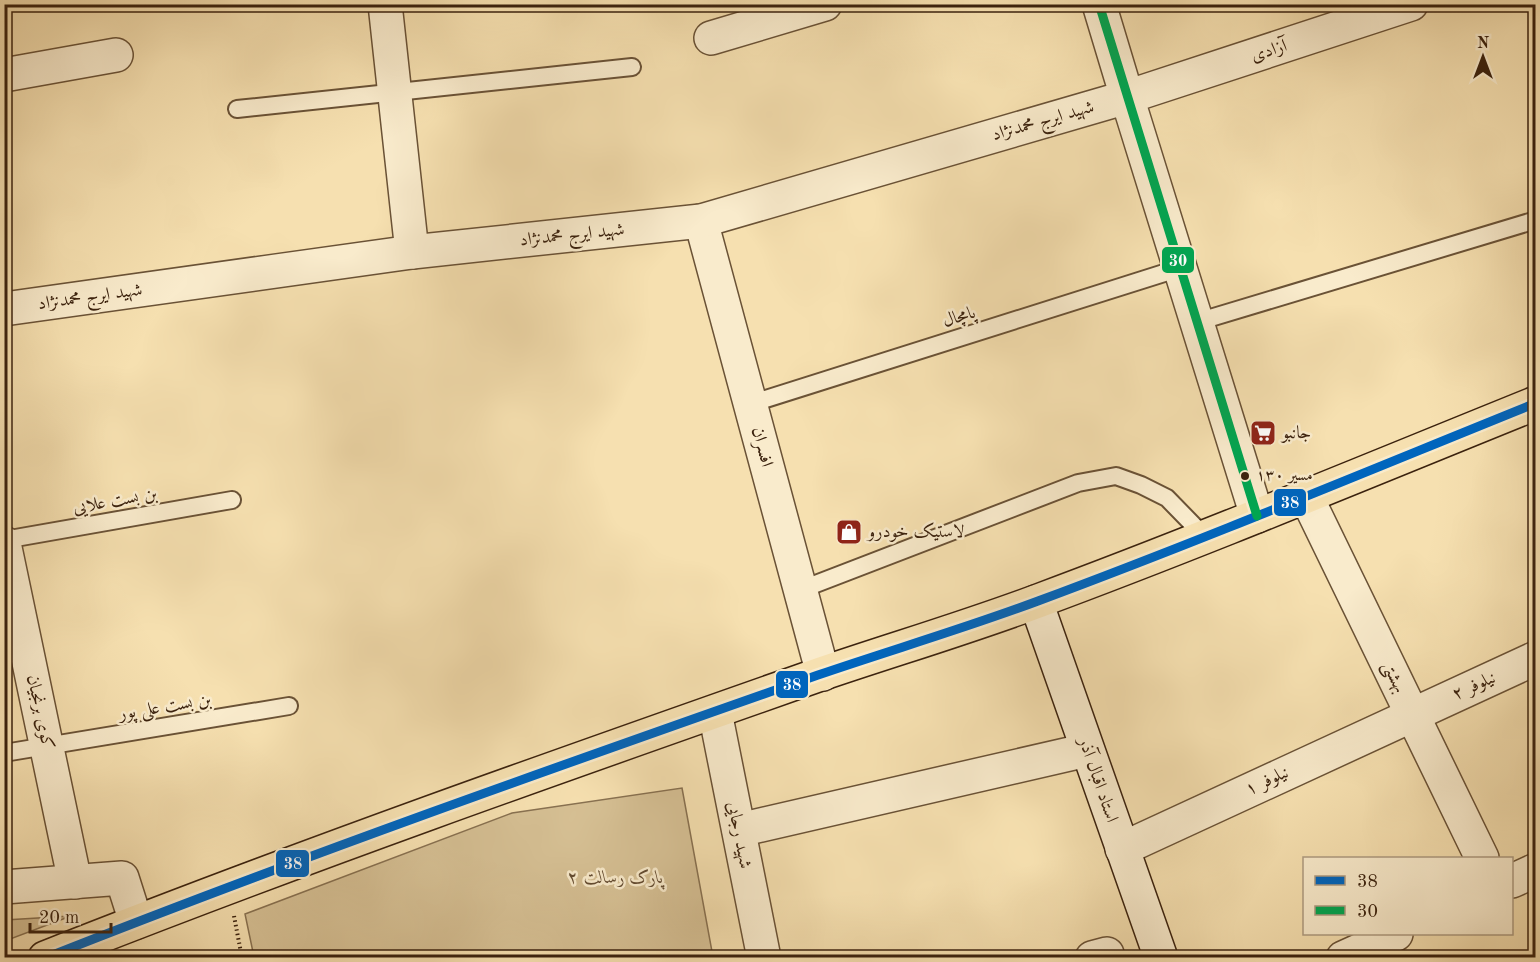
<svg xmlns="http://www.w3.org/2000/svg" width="1540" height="962" viewBox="0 0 1540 962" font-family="'Old Standard TT',Amiri,serif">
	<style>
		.green { fill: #d6c094; stroke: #887151; stroke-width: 1.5 }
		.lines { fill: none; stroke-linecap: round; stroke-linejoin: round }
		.service-casing { stroke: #6a5236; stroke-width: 20 }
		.minor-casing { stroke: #6a5236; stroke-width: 36 }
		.tertiary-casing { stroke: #6a5236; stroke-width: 36 }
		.secondary-casing { stroke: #3b220e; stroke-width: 36 }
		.primary-casing { stroke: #3b220e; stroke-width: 36 }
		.path { stroke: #3b220e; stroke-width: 4; stroke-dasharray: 1.5 3; stroke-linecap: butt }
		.service { stroke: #f9ebcc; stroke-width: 16 }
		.minor { stroke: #f9ebcc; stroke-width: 33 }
		.tertiary { stroke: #f9ebcc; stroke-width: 33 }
		.secondary { stroke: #f9ebcc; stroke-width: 33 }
		.primary { stroke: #f6e0b0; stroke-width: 33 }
		.bus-1-casing { stroke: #f9ebcc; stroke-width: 14 }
		.bus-2-casing { stroke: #f9ebcc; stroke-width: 14 }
		.bus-1 { stroke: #0065bd; stroke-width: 9 }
		.bus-2 { stroke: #00a651; stroke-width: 9 }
		.bus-dot { fill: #3b220e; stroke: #f9ebcc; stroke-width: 2 }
		.labels { text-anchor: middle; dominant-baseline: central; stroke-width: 5; stroke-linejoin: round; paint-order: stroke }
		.bus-label { font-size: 16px; fill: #3b220e; stroke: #f9ebcc; text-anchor: start }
		.street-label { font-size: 18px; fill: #3b220e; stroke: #f9ebcc }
		.poi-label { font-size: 18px; fill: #3b220e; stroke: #f9ebcc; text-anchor: start }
		.park-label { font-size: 18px; font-style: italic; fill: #624a30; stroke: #f9ebcc }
		.line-badge { stroke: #f9ebcc; stroke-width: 2 }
		.badge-label { font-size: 16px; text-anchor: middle; font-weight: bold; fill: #fff }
	</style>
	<rect width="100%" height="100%" fill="#f6e0b0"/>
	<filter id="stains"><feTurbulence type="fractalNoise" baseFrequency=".00333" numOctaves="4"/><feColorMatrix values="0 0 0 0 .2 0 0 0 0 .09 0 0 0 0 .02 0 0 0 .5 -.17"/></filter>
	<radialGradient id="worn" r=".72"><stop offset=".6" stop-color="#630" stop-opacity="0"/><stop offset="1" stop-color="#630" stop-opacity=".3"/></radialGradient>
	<!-- green -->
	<g class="green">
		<path d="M682,788L713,957H254L245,914L512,813Z"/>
		<path d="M71,916L5,941V920Z"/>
	</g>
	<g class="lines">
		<!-- service casing -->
		<g class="service-casing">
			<g id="service">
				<path d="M237,109L632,67"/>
				<path d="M1197,322L1536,220"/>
				<path d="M750,404L1180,268"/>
				<path d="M4,540L232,500"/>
				<path d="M800,590L1078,483L1116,476L1141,485L1167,498L1204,536"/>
				<path d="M4,753L289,706"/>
			</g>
		</g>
		<!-- minor casing -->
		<g class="minor-casing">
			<g id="minor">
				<path d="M385,4L412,252"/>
				<path d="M711,38L825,4"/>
				<path d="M4,75L116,55"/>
				<path d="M701,221L823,674"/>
				<path d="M1306,496L1482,858"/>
				<path d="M1257,516L1127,97L1411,4"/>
				<path d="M4,543L75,882"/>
				<path d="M739,830L1087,750"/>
				<path d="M1122,849L1536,658"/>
				<path d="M1512,881L1536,870"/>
				<path d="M1092,958L1107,954"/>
				<path d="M1343,958L1396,934"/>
			</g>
		</g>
		<!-- tertiary casing -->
		<g class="tertiary-casing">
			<g id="tertiary">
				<path d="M4,309L412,252L701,221L1127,97L1099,4"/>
				<path d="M715,712L764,958"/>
				<path d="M4,887L122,878L136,922"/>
			</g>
		</g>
		<!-- secondary casing -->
		<g class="secondary-casing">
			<path id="secondary" d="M1036,602L1161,958"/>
		</g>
		<!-- primary casing -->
		<g class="primary-casing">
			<path id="primary" d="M45,958C300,857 559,766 818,675C891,650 966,628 1038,601C1205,539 1370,470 1536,403"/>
		</g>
		<!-- path -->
		<path class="path" d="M234,916L242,958"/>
		<!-- service -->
		<use href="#service" class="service"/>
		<!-- minor -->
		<use href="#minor" class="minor"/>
		<!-- tertiary -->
		<use href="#tertiary" class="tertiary"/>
		<!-- secondary -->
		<use href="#secondary" class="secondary"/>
		<!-- primary -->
		<use href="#primary" class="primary"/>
		<!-- bus-1 casing -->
		<g class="bus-1-casing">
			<path id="bus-1" d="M45,958C300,857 559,766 818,675C891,650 966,628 1038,601C1205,539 1370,470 1536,403"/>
		</g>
		<!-- bus-2 casing -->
		<g class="bus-2-casing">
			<path id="bus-2" d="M1099,4L1257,516"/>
		</g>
		<!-- bus-1 -->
		<use href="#bus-1" class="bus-1"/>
		<!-- bus-2 -->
		<use href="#bus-2" class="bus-2"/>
	</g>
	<!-- icons -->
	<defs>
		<g id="supermarket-square" transform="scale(1.35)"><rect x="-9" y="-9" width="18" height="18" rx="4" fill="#8f2418" stroke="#f9ebcc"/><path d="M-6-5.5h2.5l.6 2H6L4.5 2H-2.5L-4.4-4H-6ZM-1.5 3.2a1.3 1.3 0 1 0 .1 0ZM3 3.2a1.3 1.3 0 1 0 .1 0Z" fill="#fff"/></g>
		<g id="shop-square" transform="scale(1.35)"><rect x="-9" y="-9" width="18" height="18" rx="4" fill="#8f2418" stroke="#f9ebcc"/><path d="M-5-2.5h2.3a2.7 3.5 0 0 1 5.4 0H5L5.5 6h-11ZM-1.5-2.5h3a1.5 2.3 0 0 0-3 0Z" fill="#fff"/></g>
	</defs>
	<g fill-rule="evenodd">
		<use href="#supermarket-square" x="1263" y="433"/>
		<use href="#shop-square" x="849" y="532"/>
	</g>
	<!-- markers -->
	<circle class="bus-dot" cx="1245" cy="476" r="5"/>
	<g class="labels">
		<!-- bus labels -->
		<g class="bus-label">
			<text x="1256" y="476">مسیر ۱۳۰</text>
		</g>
		<!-- street labels -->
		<g class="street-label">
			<text transform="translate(1269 51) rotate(-18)">آزادی</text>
			<text transform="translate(1043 121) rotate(-16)">شهید ایرج محمدنژاد</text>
			<text transform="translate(572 235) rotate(-6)">شهید ایرج محمدنژاد</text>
			<text transform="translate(90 297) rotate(-8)">شهید ایرج محمدنژاد</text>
			<text transform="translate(959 317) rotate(-17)">پامچال</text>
			<text transform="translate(762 447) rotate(75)">افسران</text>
			<text transform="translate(115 501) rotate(-10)">بن بست علایی</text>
			<text transform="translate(1394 677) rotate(64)">بهشتی</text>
			<text transform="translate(1474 686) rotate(-24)">نیلوفر ۲</text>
			<text transform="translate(165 707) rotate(-9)">بن بست علی پور</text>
			<text transform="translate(40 712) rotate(78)">کوی برنجیان</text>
			<text transform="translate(1098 780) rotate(71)">استاد اقبال آذر</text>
			<text transform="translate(1267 781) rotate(-25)">نیلوفر ۱</text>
			<text transform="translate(739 835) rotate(79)">شهید رجایی</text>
		</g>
		<!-- poi labels -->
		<g class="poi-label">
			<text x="1282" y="433">جانبو</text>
			<text x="868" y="532">لاستیک خودرو</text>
		</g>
		<!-- park labels -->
		<g class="park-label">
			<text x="616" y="878">پارک رسالت ۲</text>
		</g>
	</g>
	<g class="line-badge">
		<rect x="1161" y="246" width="34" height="28" rx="6" fill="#00a651"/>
		<rect x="1273" y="488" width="34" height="29" rx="6" fill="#0065bd"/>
		<rect x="775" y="670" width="34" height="29" rx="6" fill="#0065bd"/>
		<rect x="275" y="849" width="35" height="29" rx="6" fill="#0065bd"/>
	</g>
	<g class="badge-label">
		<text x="1178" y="266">30</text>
		<text x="1290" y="508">38</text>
		<text x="792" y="690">38</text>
		<text x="293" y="869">38</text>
	</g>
	<!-- margin -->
	<rect width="1540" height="962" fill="none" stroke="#f6e0b0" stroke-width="24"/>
	<rect x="6" y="6" width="1528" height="950" fill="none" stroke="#3b220e" stroke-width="3"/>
	<rect x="12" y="12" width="1516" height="938" fill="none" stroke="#3b220e" stroke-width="1.5"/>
	<!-- legend -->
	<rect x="1303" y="857" width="210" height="78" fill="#f9ebcc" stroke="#ad9b80" stroke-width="1.5"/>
	<rect x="1315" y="876" width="30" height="9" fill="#0065bd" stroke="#ad9b80" stroke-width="1.5"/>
	<text x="1357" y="887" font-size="18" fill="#3b220e">38</text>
	<rect x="1315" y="906" width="30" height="9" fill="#00a651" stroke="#ad9b80" stroke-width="1.5"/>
	<text x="1357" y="917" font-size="18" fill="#3b220e">30</text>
	<!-- north arrow -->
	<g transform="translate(1483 57)" stroke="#f9ebcc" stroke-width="4.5" paint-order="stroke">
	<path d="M0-4.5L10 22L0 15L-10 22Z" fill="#3b220e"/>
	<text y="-9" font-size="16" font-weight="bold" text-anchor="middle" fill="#3b220e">N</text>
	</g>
	<!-- scale -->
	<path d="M30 923v9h81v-9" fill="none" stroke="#3b220e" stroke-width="3"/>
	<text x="39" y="923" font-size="18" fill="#3b220e" stroke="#f9ebcc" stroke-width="4.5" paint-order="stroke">20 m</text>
	<rect width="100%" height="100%" filter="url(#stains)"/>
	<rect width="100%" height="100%" fill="url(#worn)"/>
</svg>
